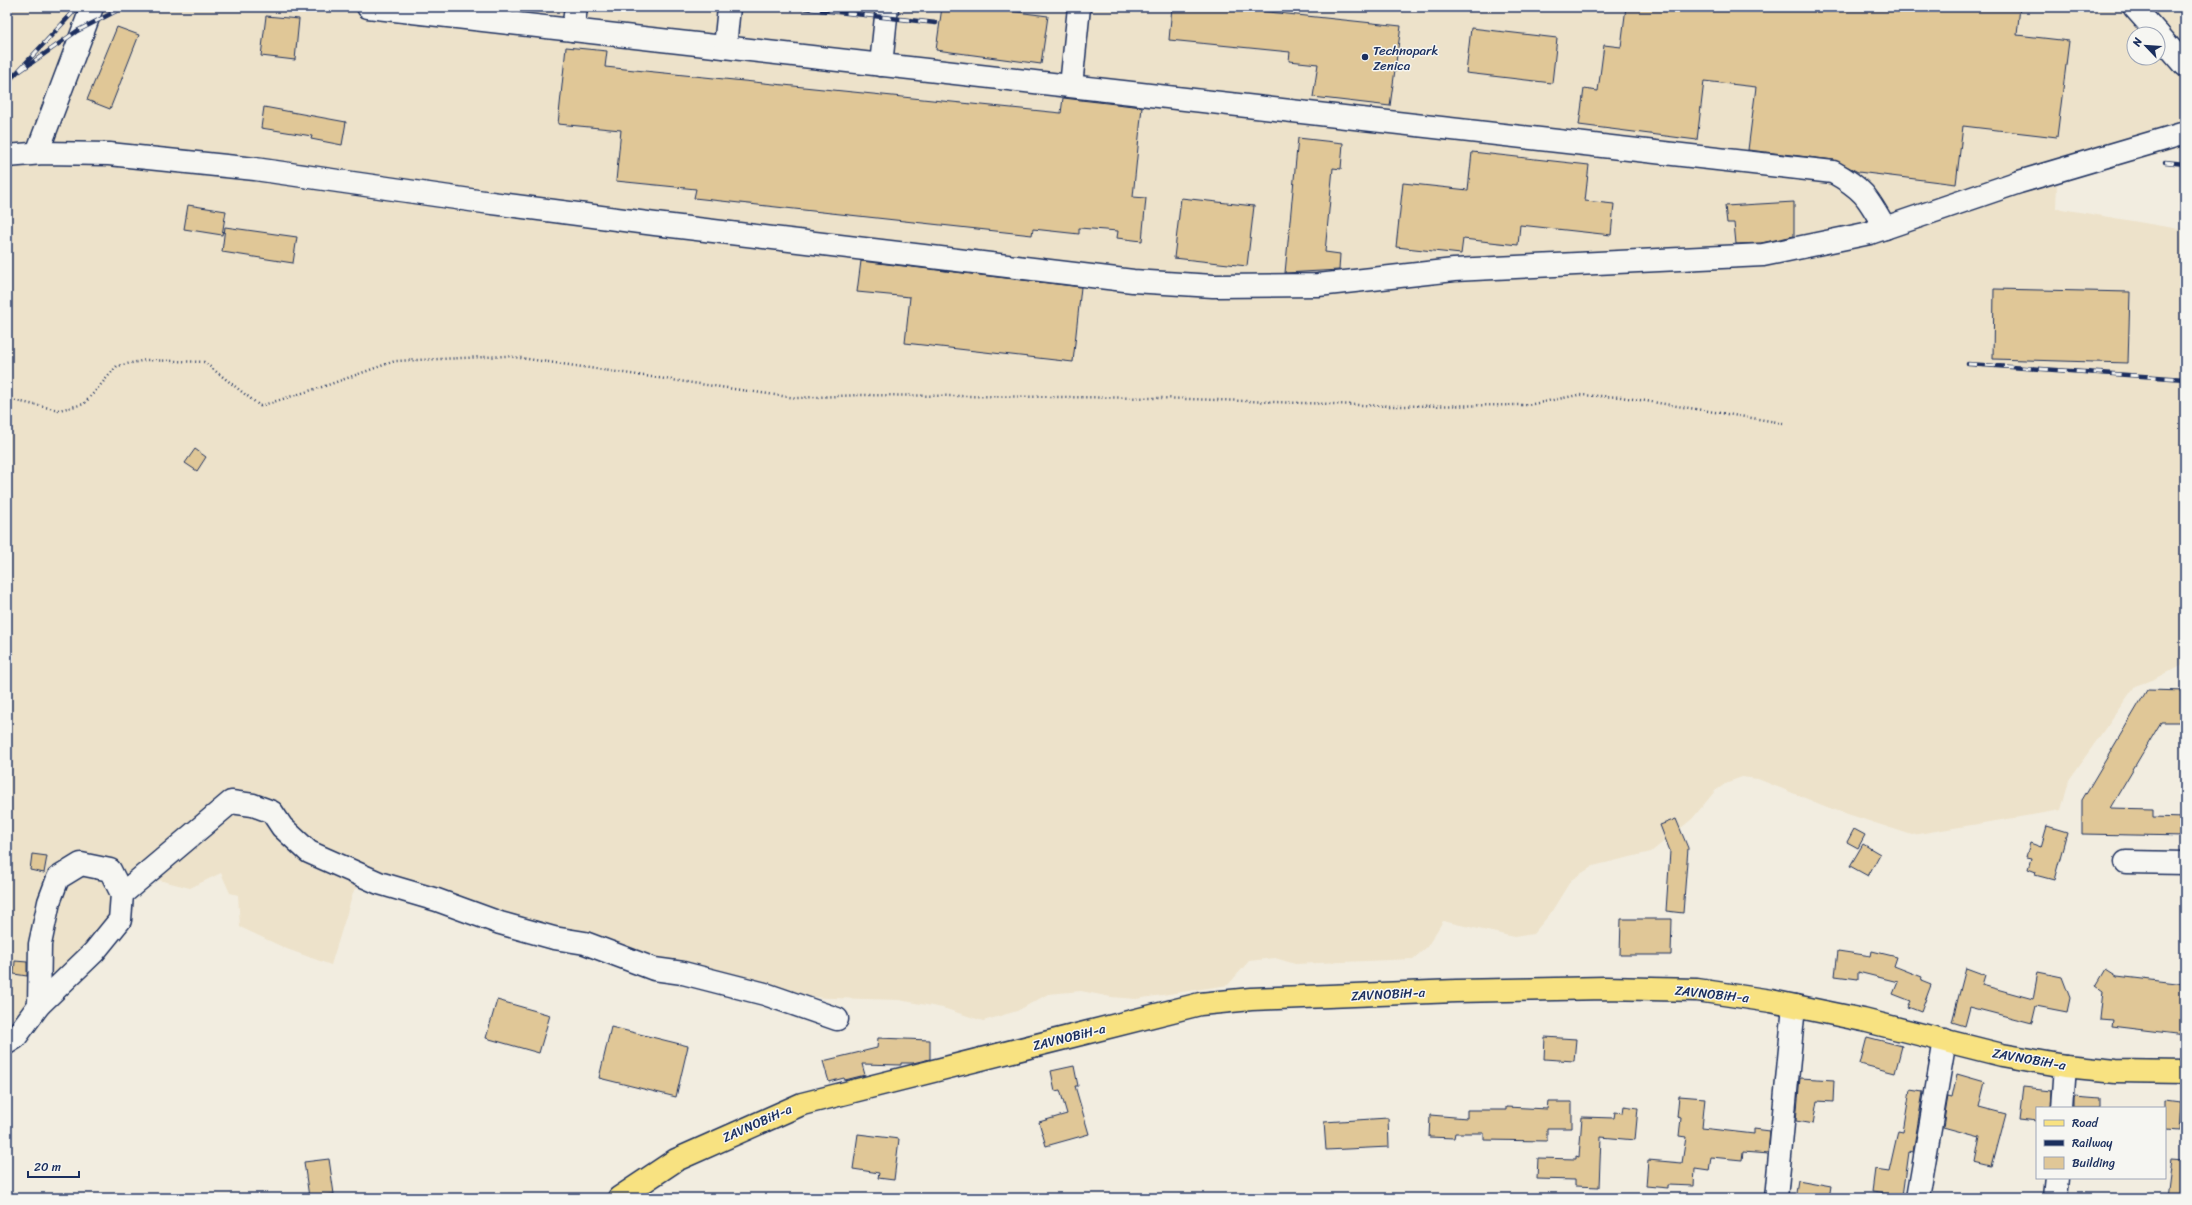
<svg xmlns="http://www.w3.org/2000/svg" width="2192" height="1205" viewBox="0 0 2192 1205" font-family="Sriracha,sans-serif">
	<style>
		.built { fill: #ede2ca; fill-rule: evenodd }
		.building { fill: #e0c797; stroke: #1b2f5e }
		.lines { fill: none; stroke-linecap: round; stroke-linejoin: round }
		.minor-casing { stroke: #1b2f5e; stroke-width: 25 }
		.major-casing { stroke: #1b2f5e; stroke-width: 25 }
		.path { stroke: #1b2f5e; stroke-width: 2.5; stroke-dasharray: 1 3; stroke-linecap: butt }
		.minor { stroke: #f6f6f2; stroke-width: 22 }
		.major { stroke: #f8e281; stroke-width: 22 }
		.rail-casing { stroke: #1b2f5e; stroke-width: 4.5 }
		.rail { stroke: #f6f6f2; stroke-width: 3; stroke-dasharray: 9; stroke-linecap: butt }
		.poi-dot { fill: #1b2f5e; stroke: #f6f6f2; stroke-width: 1.5 }
		.labels { text-anchor: middle; dominant-baseline: central; stroke-width: 3; stroke-linejoin: round; paint-order: stroke }
		.poi-label { font-size: 13px; fill: #1b2f5e; stroke: #f6f6f2; text-anchor: start }
		.street-label { font-size: 13px; fill: #1b2f5e; stroke: #f6f6f2 }
	</style>
	<rect width="100%" height="100%" fill="#f2ede0"/>
	<filter id="ink" filterUnits="userSpaceOnUse"><feTurbulence type="fractalNoise" baseFrequency=".025" numOctaves="2"/><feDisplacementMap in="SourceGraphic" scale="8" xChannelSelector="R" yChannelSelector="G"/><feConvolveMatrix kernelMatrix="1 2 1 2 8 2 1 2 1" color-interpolation-filters="sRGB"/></filter>
	<g filter="url(#ink)">
		<!-- built -->
		<path class="built" d="M7,7H2185V147L2057,183L2056,208L2185,230V663L2154,679L2135,686L2069,780L2061,810L1912,835L1832,809L1758,779L1742,777L1728,782L1715,791L1692,819L1651,852L1593,866L1571,880L1550,914L1533,934L1514,937L1443,921L1427,947L1413,959L1295,964L1275,958L1249,961L1228,985L1136,999L1111,997L1081,991L1048,994L1017,1011L983,1021L943,1008L899,1000L800,997L360,885L354,890L331,965L287,949L240,927L238,895L230,893L221,873L190,888L155,879L127,905L7,1032ZM2134,34H2158V58H2134Z"/>
		<!-- building -->
		<g class="building">
			<path d="M942,7H977L1048,16L1041,64L936,50Z"/>
			<path d="M1172,7H1221L1401,26L1390,106L1313,97L1318,64L1289,61L1290,52L1169,40Z"/>
			<path d="M1626,7H2020L2017,35L2069,41L2057,137L1963,126L1956,184L1858,172L1834,160L1748,150L1756,87L1704,81L1697,140L1579,125L1584,89L1598,91L1604,45L1621,47Z"/>
			<path d="M266,16L299,19L295,60L261,56Z"/>
			<path d="M117,27L139,35L110,109L87,100Z"/>
			<path d="M1471,28L1557,38L1552,83L1466,73Z"/>
			<path d="M566,47L607,51L605,67L1061,113L1063,98L1142,107L1133,197L1146,198L1142,241L1117,238L1118,231L1079,228V234L1033,229L1032,235L694,198L696,189L616,181L621,130L558,124Z"/>
			<path d="M264,107L346,122L342,145L311,139L312,136L261,128Z"/>
			<path d="M1298,138L1343,143L1341,169L1333,168L1325,252L1340,254L1339,270L1285,273Z"/>
			<path d="M1472,152L1589,165L1585,201L1614,204L1611,235L1520,225L1518,245L1463,239L1461,254L1396,247L1403,183L1468,190Z"/>
			<path d="M1181,198L1254,206L1247,266L1174,258Z"/>
			<path d="M1794,202V236L1761,243L1736,244L1734,223H1727L1725,206Z"/>
			<path d="M188,205L226,211L222,235L184,229Z"/>
			<path d="M225,227L297,237L293,263L222,252Z"/>
			<path d="M861,261L1081,287L1073,362L905,343L910,297L857,292Z"/>
			<path d="M1994,289L2130,292L2128,363L1993,359Z"/>
			<path d="M195,449L206,457L197,471L185,463Z"/>
			<path d="M2147,690L2185,691V722H2161L2110,808L2153,809V817L2185,818V836L2082,834V800Z"/>
			<path d="M1676,819L1688,848L1683,913L1666,911L1670,851L1660,825Z"/>
			<path d="M2047,826L2067,832L2054,880L2035,875L2036,872L2028,869L2031,858L2026,857L2030,843L2041,847Z"/>
			<path d="M1854,829L1865,835L1858,848L1847,842Z"/>
			<path d="M1863,844L1880,854L1868,876L1850,866Z"/>
			<path d="M32,854L47,856L44,873L30,870Z"/>
			<path d="M1621,919H1672L1671,955H1620Z"/>
			<path d="M1838,951L1871,956L1872,951L1897,957L1894,966L1922,977L1921,981L1931,985L1921,1012L1908,1007L1911,1001L1893,994L1898,982L1858,972V979L1835,976Z"/>
			<path d="M15,961L27,962V976L14,974Z"/>
			<path d="M1966,968L1985,975L1982,985L2033,999L2038,972L2062,977L2070,998L2067,1012L2036,1006L2032,1023L1970,1007L1965,1026L1952,1022Z"/>
			<path d="M2106,969L2117,976L2185,984V1035L2111,1026L2112,1020L2100,1019L2103,991L2096,986Z"/>
			<path d="M497,1000L550,1015L539,1053L486,1038Z"/>
			<path d="M611,1027L688,1046L676,1097L599,1078Z"/>
			<path d="M1545,1037L1576,1039L1574,1061L1544,1059Z"/>
			<path d="M1867,1037L1902,1046L1895,1073L1860,1064Z"/>
			<path d="M878,1038L930,1040V1059L913,1063H901V1065L862,1064L865,1075L845,1080L844,1078L829,1082L823,1061L877,1048Z"/>
			<path d="M1074,1066L1078,1086H1075L1089,1134L1046,1146L1039,1122L1067,1114L1060,1090L1055,1091L1051,1071Z"/>
			<path d="M1957,1074L1985,1082L1979,1107L2006,1114L1992,1167L1975,1163L1980,1137L1943,1127L1948,1096L1952,1097Z"/>
			<path d="M1800,1078L1834,1080L1833,1102L1817,1101L1813,1124L1796,1121Z"/>
			<path d="M2023,1087L2051,1090L2050,1108H2037V1121L2019,1119Z"/>
			<path d="M1910,1090L1923,1092L1913,1153L1909,1152L1903,1196L1872,1192L1875,1169L1889,1171L1898,1131L1903,1132Z"/>
			<path d="M1679,1096L1705,1098L1702,1128L1754,1134V1129L1770,1131L1768,1154L1743,1152L1742,1160L1711,1157L1709,1171L1695,1169L1694,1186L1668,1185V1188L1646,1186L1648,1160L1682,1163L1686,1137L1679,1136L1681,1118L1677,1117Z"/>
			<path d="M2075,1096L2100,1098V1108H2075Z"/>
			<path d="M2165,1100L2180,1102L2178,1130L2165,1129Z"/>
			<path d="M1548,1102H1572V1128H1547V1141L1484,1140V1133H1455L1454,1138L1429,1137L1430,1115L1467,1118V1110H1506V1107L1547,1109Z"/>
			<path d="M1624,1106L1638,1108L1635,1140L1601,1137L1599,1187L1575,1186V1180L1537,1179L1538,1158L1576,1159V1156L1579,1157L1582,1117L1614,1118L1615,1112L1623,1113Z"/>
			<path d="M1388,1118L1389,1147L1326,1150L1324,1122Z"/>
			<path d="M858,1134L899,1139L894,1180L878,1178L879,1173L853,1169Z"/>
			<path d="M2172,1158L2185,1159V1198H2167Z"/>
			<path d="M329,1159L334,1194L309,1197L304,1162Z"/>
			<path d="M1798,1180L1831,1186L1829,1198H1795Z"/>
		</g>
		<g class="lines">
			<!-- minor casing -->
			<g class="minor-casing">
				<g id="minor">
					<path d="M368,7L1833,172C1864,189 1868,198 1885,228"/>
					<path d="M2134,7L2158,34"/>
					<path d="M573,30L576,7"/>
					<path d="M2158,34L2185,65"/>
					<path d="M725,47L729,7"/>
					<path d="M881,65L887,7"/>
					<path d="M1071,86L1079,7"/>
					<path d="M37,153L92,7"/>
					<path d="M7,156L43,153L109,154L255,169L484,202L655,224L1133,281L1213,286L1318,285L1454,270L1763,255L1870,233L2019,182L2185,133"/>
					<path d="M2126,862L2185,863"/>
					<path d="M39,1005L40,944L49,902L58,878L81,864L110,870L122,894"/>
					<path d="M7,1043L15,1038L39,1005L94,952L120,920L122,894L231,802L253,805L272,812L282,827L309,852L379,883L437,900L500,923L554,938L585,943L654,969L683,973L765,994L837,1019"/>
					<path d="M2062,1108L2065,1066"/>
					<path d="M1776,1198L1794,1006"/>
					<path d="M1918,1198L1945,1040"/>
					<path d="M2055,1198L2057,1178"/>
				</g>
			</g>
			<!-- major casing -->
			<g class="major-casing">
				<path id="major" d="M619,1198L676,1160L802,1104L1200,1004L1251,999L1456,991L1605,988L1697,990L1771,1001L1863,1020L2002,1055L2065,1066L2116,1071L2185,1072"/>
			</g>
			<!-- path -->
			<path class="path" d="M7,399L59,410L84,404L117,366L146,360L204,362L260,406L325,386L395,361L507,356L796,398L859,395L1160,398L1389,406L1528,405L1578,395L1621,397L1783,423"/>
			<!-- minor -->
			<use href="#minor" class="minor"/>
			<!-- major -->
			<use href="#major" class="major"/>
			<!-- rail casing -->
			<g class="rail-casing">
				<g id="rail">
					<path d="M793,7L936,23"/>
					<path d="M2179,7L2185,14"/>
					<path d="M20,71L77,31L124,7"/>
					<path d="M7,83L78,7"/>
					<path d="M2165,162L2185,164"/>
					<path d="M1968,364L2185,379"/>
				</g>
			</g>
			<!-- rail -->
			<use href="#rail" class="rail"/>
		</g>
	</g>
	<!-- markers -->
	<circle class="poi-dot" cx="1365" cy="57" r="4"/>
	<g class="labels">
		<!-- poi labels -->
		<g class="poi-label">
			<text x="1373" y="50">Technopark<tspan x="1373" dy="15">Zenica</tspan></text>
		</g>
		<!-- street labels -->
		<g class="street-label">
			<text transform="translate(1388 994) rotate(-3)">ZAVNOBiH-a</text>
			<text transform="translate(1712 994) rotate(6)">ZAVNOBiH-a</text>
			<text transform="translate(1069 1037) rotate(-14)">ZAVNOBiH-a</text>
			<text transform="translate(2029 1059) rotate(10)">ZAVNOBiH-a</text>
			<text transform="translate(757 1123) rotate(-24)">ZAVNOBiH-a</text>
		</g>
	</g>
	<!-- margin -->
	<rect width="2192" height="1205" fill="none" stroke="#f6f6f2" stroke-width="24"/>
	<rect x="12" y="12" width="2168" height="1181" fill="none" stroke="#1b2f5e" stroke-width="1.5" filter="url(#ink)"/>
	<!-- legend -->
	<rect x="2036" y="1107" width="130" height="72" fill="#f6f6f2" stroke="#9ea6b7"/>
	<rect x="2044" y="1120" width="20" height="6" fill="#f8e281" stroke="#9ea6b7"/>
	<text x="2072" y="1127" font-size="12" fill="#1b2f5e">Road</text>
	<rect x="2044" y="1140" width="20" height="6" fill="#1b2f5e" stroke="#9ea6b7"/>
	<text x="2072" y="1147" font-size="12" fill="#1b2f5e">Railway</text>
	<rect x="2044" y="1157" width="20" height="12" fill="#e0c797" stroke="#9ea6b7"/>
	<text x="2072" y="1167" font-size="12" fill="#1b2f5e">Building</text>
	<!-- north arrow -->
	<g transform="translate(2146 46) rotate(295)"><circle r="19" fill="#f6f6f2" stroke="#9ea6b7"/>
	<path d="M0-3L7 15L0 10L-7 15Z" fill="#1b2f5e"/>
	<text y="-6" font-size="11" font-weight="bold" text-anchor="middle" fill="#1b2f5e">N</text>
	</g>
	<!-- scale -->
	<path d="M28 1171v6h51v-6" fill="none" stroke="#1b2f5e" stroke-width="2"/>
	<text x="34" y="1171" font-size="12" fill="#1b2f5e" stroke="#f6f6f2" stroke-width="3" paint-order="stroke">20 m</text>
</svg>
